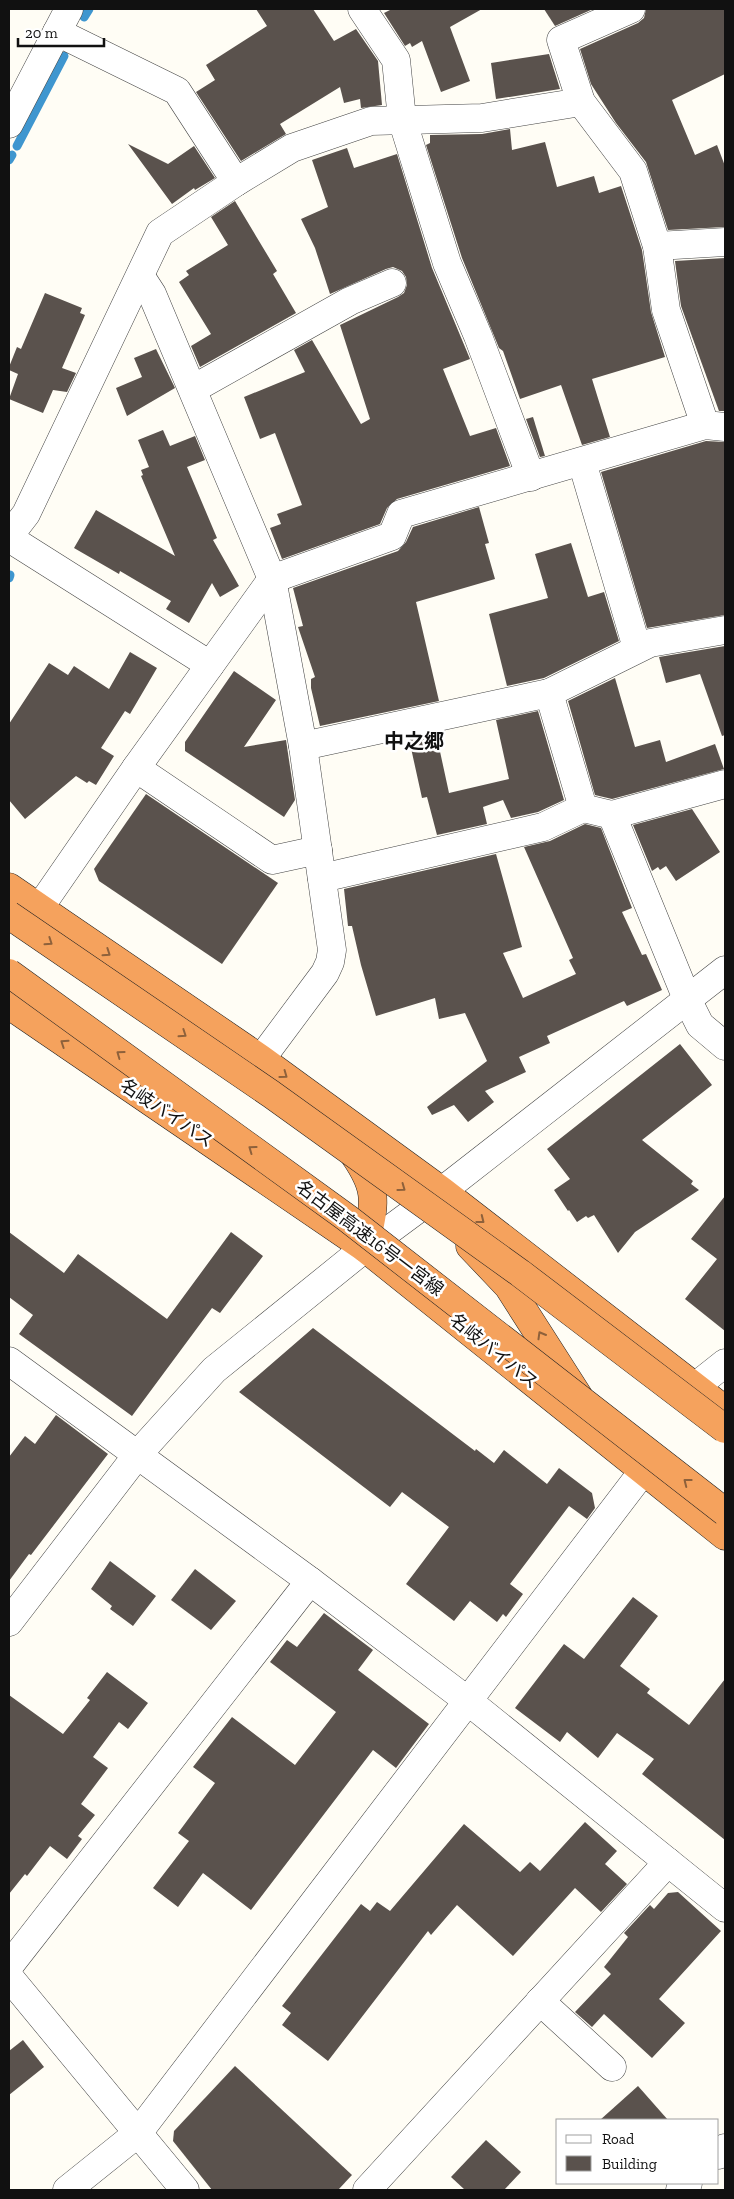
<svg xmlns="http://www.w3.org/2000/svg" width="734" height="2199" viewBox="0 0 734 2199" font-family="'Zilla Slab','Noto Sans JP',serif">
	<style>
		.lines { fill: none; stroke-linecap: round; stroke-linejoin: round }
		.stream { stroke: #3f96cf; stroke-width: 9 }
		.building { fill: #5a524d }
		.minor-casing { stroke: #444; stroke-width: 29 }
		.highway-casing { stroke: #222; stroke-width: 29 }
		.minor { stroke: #fff; stroke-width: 28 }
		.highway { stroke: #f5a25d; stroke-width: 28 }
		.highway-bridge-casing { stroke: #222; stroke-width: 29; stroke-linecap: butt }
		.highway-bridge { stroke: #f5a25d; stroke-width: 28 }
		.oneway { stroke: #8e613b }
		.labels { text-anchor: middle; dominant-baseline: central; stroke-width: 5; stroke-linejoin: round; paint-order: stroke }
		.street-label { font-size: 18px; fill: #111; stroke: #fff }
		.quarter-label { font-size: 20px; font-weight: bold; fill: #111; stroke: #fff }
	</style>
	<rect width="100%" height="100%" fill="#fffdf5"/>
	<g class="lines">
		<!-- stream -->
		<g class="stream">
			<path d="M84,17L89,9"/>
			<path d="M17,146L64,56"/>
			<path d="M9,160L12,155"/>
			<path d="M9,578L10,575"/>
		</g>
	</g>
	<!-- building -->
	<g class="building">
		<path d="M256,9H313L334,41L356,29L378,61L382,105L361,108L360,99L344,103L340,87L280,124L286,134L241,161L196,92L215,80L206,65L267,26Z"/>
		<path d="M392,9H482L450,27L470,81L441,92L422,41L412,47L410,43L405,46L384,13Z"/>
		<path d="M544,9H593L555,26Z"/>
		<path d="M646,9H725V74L672,100L695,155L717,145L725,166V227L668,230L646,162L616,123L591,84L580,49L638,23L644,18Z"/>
		<path d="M549,54L560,89L496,99L491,63Z"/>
		<path d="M510,129L512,150L545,142L557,187L594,176L599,193L621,186L642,250L651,312L665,357L592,379L610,437L582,445L561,385L520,399L503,351L499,348L462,258L426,145L430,143V135L482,134Z"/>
		<path d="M128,144L168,164L194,146L215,178L195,190L194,188L172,204Z"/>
		<path d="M347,148L354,168L397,154L432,268L470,359L443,369L470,436L496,428L510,466L397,499L387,508L380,524L282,559L270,528L281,524L277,514L302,505L275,433L260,439L244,397L305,372L294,350L312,340L361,424L370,419L340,325L398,297L404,293L407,285L406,277L402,271L393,267L386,269L330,294L315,248L301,219L328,207L312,160Z"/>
		<path d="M235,201L277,271L273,274L296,313L200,367L191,346L211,334L179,282L189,275L186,271L228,245L211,217Z"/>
		<path d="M725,258V411H719L681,306L675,261Z"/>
		<path d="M45,293L82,308L80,313L85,315L62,368L76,373L67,392L53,390L43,413L9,399L18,374L9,370V367L17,347L21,349Z"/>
		<path d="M156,349L175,388L127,416L116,388L142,377L134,358Z"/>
		<path d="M533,417L545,456L540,457L526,419Z"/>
		<path d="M163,430L170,446L195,436L205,460L187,467L217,538L213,540L239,586L220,597L212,583L189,623L166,609L171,601L120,571L119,574L74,548L96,510L175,556L141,476L143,475L141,470L149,467L138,440Z"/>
		<path d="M706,441L725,442V615L647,628L601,472Z"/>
		<path d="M479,507L489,543L485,544L495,579L416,602L439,701L320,726L311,688V679L315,677L298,627L303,626L293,588L398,551L406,542L413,527Z"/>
		<path d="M571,543L588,597L604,592L619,641L544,678L507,686L489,614L548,598L535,554Z"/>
		<path d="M725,646V735L722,736L700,674L666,683L659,657Z"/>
		<path d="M130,652L157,668L130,714L125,711L101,748L114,756L96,785L89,781L87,783L76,776L25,819L9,800V724L49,663L68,675L74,666L109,689Z"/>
		<path d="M234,671L276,700L244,747L286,740L295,800L284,817L185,751V742Z"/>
		<path d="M615,678L635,747L660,740L666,762L715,744L724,769L612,799L595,795L568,701Z"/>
		<path d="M538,711L564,800L538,812L511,818L503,800L483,807L487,824L437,835L427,797L422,798L409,739L436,733L449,793L509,779L496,720Z"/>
		<path d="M146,794L278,883L222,964L99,881L94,869Z"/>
		<path d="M692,809L720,852L676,881L666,866L660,870L658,867L652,871L633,825Z"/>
		<path d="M585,824L601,828L632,908L622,912L642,955L646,954L662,990L627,1006L624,1001L547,1036L550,1043L519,1057L526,1072L485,1091L494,1102L468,1122L454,1105L432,1115L427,1107L487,1061L465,1013L439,1019L435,998L376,1016L361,965L352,926H348L344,889L496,854L522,947L503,953L523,998L576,974L569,960L573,958L524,847L550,841Z"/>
		<path d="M680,1044L712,1085L642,1140L693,1181L691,1184L699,1190L635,1232L618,1253L594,1215L588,1218L586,1216L577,1222L569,1210L568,1211L554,1190L570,1179L547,1149Z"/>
		<path d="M725,1196V1331L685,1299L717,1259L691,1239Z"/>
		<path d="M9,1232L64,1273L78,1254L167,1319L231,1232L263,1256L220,1313L212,1308L132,1416L19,1334L33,1315L9,1297Z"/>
		<path d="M313,1328L475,1451L476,1449L494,1463L504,1450L547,1484L559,1468L592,1493L595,1508L587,1519L569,1506L510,1584L523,1594L506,1617L503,1614L497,1622L470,1601L454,1621L406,1584L449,1527L402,1492L390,1507L239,1392Z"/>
		<path d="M56,1415L108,1454L31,1555L29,1554L9,1581V1457L25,1436L35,1444Z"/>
		<path d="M110,1561L156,1596L133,1626L110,1609L112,1606L91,1589Z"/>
		<path d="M195,1569L236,1601L211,1630L171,1600Z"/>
		<path d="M633,1597L658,1616L620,1666L650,1689L647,1693L689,1725L725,1679V1840L642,1774L654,1759L617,1733L598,1758L567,1732L560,1742L515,1708L564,1644L584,1659Z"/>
		<path d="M324,1613L373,1650L358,1670L429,1724L396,1768L373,1750L251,1910L203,1873L178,1907L153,1888L189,1841L178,1833L215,1783L193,1767L232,1717L295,1765L336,1712L270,1662L287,1640L297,1647Z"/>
		<path d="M107,1672L148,1703L128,1729L119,1722L93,1757L108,1768L81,1804L95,1815L78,1836L82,1839L67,1859L50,1846L27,1876L25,1874L9,1894V1695L63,1734L90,1700L87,1698Z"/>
		<path d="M585,1822L617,1851L605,1864L627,1884L601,1912L575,1888L513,1956L457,1905L431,1935L428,1931L328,2061L282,2025L291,2013L282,2006L361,1904L370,1911L377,1902L390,1911L464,1824L520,1872L530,1862L540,1871Z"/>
		<path d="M678,1892L721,1931L659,1999L685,2023L652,2058L604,2014L592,2027L575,2012L611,1974L604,1967L628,1937L624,1933L650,1905L654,1909L668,1893Z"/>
		<path d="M23,2040L44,2067L9,2095V2051Z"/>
		<path d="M235,2066L352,2175L338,2190H212L173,2141L174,2131Z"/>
		<path d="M638,2086L668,2120H600Z"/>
		<path d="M486,2140L521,2172L504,2190H465L451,2177Z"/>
	</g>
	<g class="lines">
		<!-- minor casing -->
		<g class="minor-casing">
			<g id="minor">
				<path d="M362,9L396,60L402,119L447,263L478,336L531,477"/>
				<path d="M631,9L561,40L581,102L633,171L657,246L666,310L705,425"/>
				<path d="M57,32L177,91L236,182"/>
				<path d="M9,124L69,9"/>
				<path d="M657,246L725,242"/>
				<path d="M141,277L152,294L272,579L303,746L332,950L330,962L325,973L261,1059"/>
				<path d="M193,389L350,301L392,283"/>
				<path d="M582,462L637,648"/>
				<path d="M9,536L26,514L160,233L236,182L292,148L371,121L482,118L581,102"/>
				<path d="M9,538L210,665"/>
				<path d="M549,693L583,808L612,815L687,999L700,1025L725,1046"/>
				<path d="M303,746L549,693L650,643L725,630"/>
				<path d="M136,768L272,860L318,850"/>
				<path d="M612,815L725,784"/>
				<path d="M322,878L543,827L583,808"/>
				<path d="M40,907L136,768L272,579L392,536L401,514L705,425L725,427"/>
				<path d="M9,1361L310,1581L468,1701L725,1908"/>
				<path d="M696,1386L725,1363"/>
				<path d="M9,1622L138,1454L214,1370L365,1248L442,1191L725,970"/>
				<path d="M9,1966L310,1581"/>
				<path d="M9,1977L185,2190"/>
				<path d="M540,2001L612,2067"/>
				<path d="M718,2155L725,2148"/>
				<path d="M67,2190L138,2133L644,1470"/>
				<path d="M367,2190L668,1862"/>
				<path d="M680,2190L688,2183"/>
			</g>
		</g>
		<!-- highway casing -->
		<g class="highway-casing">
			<g id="highway">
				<path d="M9,887L261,1059L442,1191L725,1410"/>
				<path d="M9,1005L365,1248L725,1536"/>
				<path d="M350,1149C380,1190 375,1201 365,1248"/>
				<path d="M470,1246L508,1286L579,1397"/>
			</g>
		</g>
		<!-- minor -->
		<use href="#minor" class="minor"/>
		<!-- highway -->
		<use href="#highway" class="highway"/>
		<!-- highway-bridge casing -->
		<g class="highway-bridge-casing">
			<g id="highway-bridge">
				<path d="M9,915L271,1094L520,1273L725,1429"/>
				<path d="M9,973L347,1218L725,1512"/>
			</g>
		</g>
		<!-- highway-bridge -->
		<use href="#highway-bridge" class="highway-bridge"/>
	</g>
	<!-- one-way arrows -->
	<defs><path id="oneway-chevron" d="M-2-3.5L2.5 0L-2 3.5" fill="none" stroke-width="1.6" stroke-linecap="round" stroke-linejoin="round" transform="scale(1.25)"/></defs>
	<g class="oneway">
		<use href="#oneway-chevron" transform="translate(49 942) rotate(34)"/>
		<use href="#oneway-chevron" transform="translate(107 953) rotate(34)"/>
		<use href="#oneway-chevron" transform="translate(183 1034) rotate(34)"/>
		<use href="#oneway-chevron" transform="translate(64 1043) rotate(-146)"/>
		<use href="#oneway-chevron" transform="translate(120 1054) rotate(-144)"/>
		<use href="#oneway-chevron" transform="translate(284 1075) rotate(36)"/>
		<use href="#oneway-chevron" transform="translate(252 1149) rotate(-144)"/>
		<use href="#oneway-chevron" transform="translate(402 1188) rotate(36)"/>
		<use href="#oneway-chevron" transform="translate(481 1220) rotate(38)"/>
		<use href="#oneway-chevron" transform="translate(541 1335) rotate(-120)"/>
		<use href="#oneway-chevron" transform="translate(687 1482) rotate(-142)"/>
	</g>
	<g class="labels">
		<!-- street labels -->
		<g class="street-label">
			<text transform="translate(167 1113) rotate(34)">名岐バイパス</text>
			<text transform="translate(370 1238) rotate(37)">名古屋高速16号一宮線</text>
			<text transform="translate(494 1351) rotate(39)">名岐バイパス</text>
		</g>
		<!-- quarter labels -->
		<g class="quarter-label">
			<text x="414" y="741">中之郷</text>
		</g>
	</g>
	<!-- border -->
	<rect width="734" height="2199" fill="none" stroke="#111111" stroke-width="20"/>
	<!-- legend -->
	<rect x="556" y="2119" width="162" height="65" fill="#ffffff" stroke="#a0a0a0"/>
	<rect x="566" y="2135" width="25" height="8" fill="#ffffff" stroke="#a0a0a0"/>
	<text x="602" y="2144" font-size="15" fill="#111111">Road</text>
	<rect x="566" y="2156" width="25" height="15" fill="#5a524d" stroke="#a0a0a0"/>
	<text x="602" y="2169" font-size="15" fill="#111111">Building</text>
	<!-- scale -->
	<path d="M18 38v8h86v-8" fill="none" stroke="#111111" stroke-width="2.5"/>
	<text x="25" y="38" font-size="15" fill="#111111" stroke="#ffffff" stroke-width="4" paint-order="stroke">20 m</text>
</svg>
